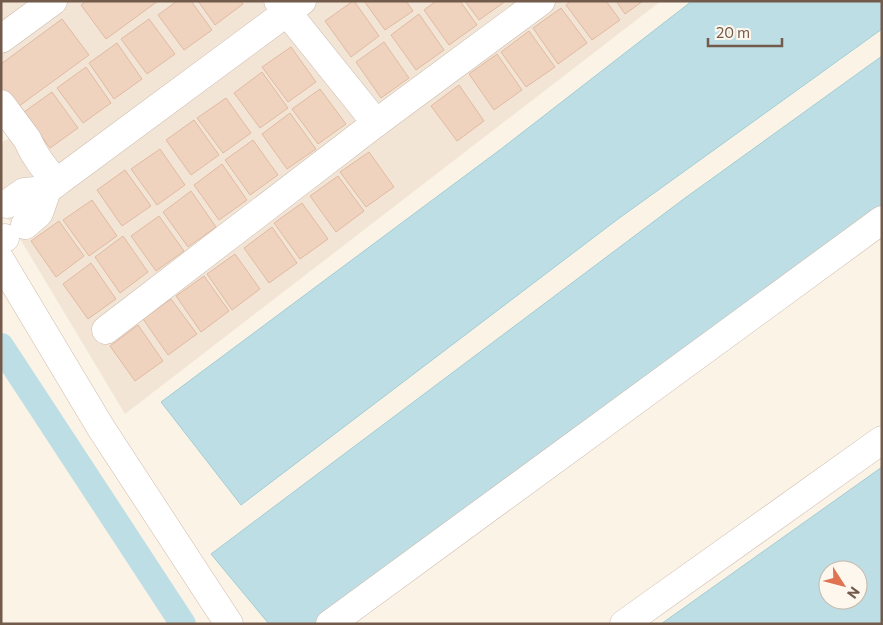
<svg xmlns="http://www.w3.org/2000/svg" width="883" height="625" viewBox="0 0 883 625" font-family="Commissioner,sans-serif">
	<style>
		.residential { fill: #f2e5d5 }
		.water { fill: #bcdee4; stroke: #a2cdd5; fill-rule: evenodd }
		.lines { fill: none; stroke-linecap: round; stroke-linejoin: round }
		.canal { stroke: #bcdee4; stroke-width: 26 }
		.building { fill: #efd3bf; stroke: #e1baa1 }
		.minor-casing { stroke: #cdbbad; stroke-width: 29 }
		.minor { stroke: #fff; stroke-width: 28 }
	</style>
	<rect width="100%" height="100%" fill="#fbf3e6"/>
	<!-- residential -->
	<path class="residential" d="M1,1H661L125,414L1,207V143L11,137L1,126Z"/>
	<!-- water -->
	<g class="water">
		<path d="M692,1H882V29L618,219L241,505L161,402L501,149Z"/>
		<path d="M882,56V206L416,544L314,624H269L211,554L685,198Z"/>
		<path d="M882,467V622L879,624H661ZM828,570H858V600H828Z"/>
	</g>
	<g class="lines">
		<!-- canal -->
		<path class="canal" d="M1,346L183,624"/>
	</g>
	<!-- building -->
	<g class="building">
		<path d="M86,1H158L106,39L81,5Z"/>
		<path d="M177,1H191L212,30L184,50L158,15Z"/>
		<path d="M198,1H241L243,4L215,25Z"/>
		<path d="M353,1H354L379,36L351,57L325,21Z"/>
		<path d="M364,1H406L413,11L385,30Z"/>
		<path d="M436,1H460L477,25L449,45L424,10Z"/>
		<path d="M465,1H506L479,20Z"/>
		<path d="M571,1H606L620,20L592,40L566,5Z"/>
		<path d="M616,1H643L625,14Z"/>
		<path d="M561,8L587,43L558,64L533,28Z"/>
		<path d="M419,14L444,50L416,70L391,35Z"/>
		<path d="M62,19L89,55L15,109L1,90V64Z"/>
		<path d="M149,19L175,54L147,74L121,39Z"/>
		<path d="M529,31L555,67L526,87L501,52Z"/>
		<path d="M384,42L409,78L381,98L356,62Z"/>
		<path d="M117,43L142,79L114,99L89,63Z"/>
		<path d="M291,47L316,82L288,102L262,67Z"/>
		<path d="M497,54L522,90L494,110L469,74Z"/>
		<path d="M86,67L111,103L83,123L57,88Z"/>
		<path d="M262,72L288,108L260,128L234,93Z"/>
		<path d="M459,85L484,121L457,141L431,106Z"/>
		<path d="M320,89L346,124L318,144L292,109Z"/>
		<path d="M52,92L78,128L50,148L24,112Z"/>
		<path d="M226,98L251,133L223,153L197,118Z"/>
		<path d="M290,113L316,149L287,169L262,134Z"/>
		<path d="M194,120L219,155L191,175L166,140Z"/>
		<path d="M253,140L278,175L250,195L225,160Z"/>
		<path d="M160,149L185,185L157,205L131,169Z"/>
		<path d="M369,152L394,187L366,207L340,172Z"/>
		<path d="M222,164L247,200L219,220L194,185Z"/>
		<path d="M125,170L151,206L122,226L97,190Z"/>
		<path d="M338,176L364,211L336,232L310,196Z"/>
		<path d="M191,191L216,227L188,247L163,212Z"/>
		<path d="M92,200L117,236L89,256L63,220Z"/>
		<path d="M302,203L328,239L300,259L274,223Z"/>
		<path d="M159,216L184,251L156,271L131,236Z"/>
		<path d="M59,221L84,256L56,277L31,241Z"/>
		<path d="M272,227L297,263L269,283L244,248Z"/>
		<path d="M123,236L148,272L120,293L95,257Z"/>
		<path d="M235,254L260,289L232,310L207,274Z"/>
		<path d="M91,263L116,299L88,319L63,284Z"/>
		<path d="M204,276L229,311L201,332L176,296Z"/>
		<path d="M171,299L197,334L168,355L143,319Z"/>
		<path d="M138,325L163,361L135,381L110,346Z"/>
	</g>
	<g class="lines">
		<!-- minor casing -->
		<g class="minor-casing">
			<g id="minor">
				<path d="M278,1L376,123"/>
				<path d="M1,39L53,1"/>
				<path d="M1,104L27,139L33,151L40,162L56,183"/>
				<path d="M7,204L24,192L47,190"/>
				<path d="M25,225L39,213L47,190L56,183L302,1"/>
				<path d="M1,240L5,238"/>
				<path d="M1,261L101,428L229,624"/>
				<path d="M106,330L376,123L541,1"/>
				<path d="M330,624L882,220"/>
				<path d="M624,624L882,440"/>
			</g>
		</g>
		<!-- minor -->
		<use href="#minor" class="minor"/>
	</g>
	<!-- border -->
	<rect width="883" height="625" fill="none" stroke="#735b4c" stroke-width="5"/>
	<!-- north arrow -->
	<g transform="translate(843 585) rotate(126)"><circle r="24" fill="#fef7ed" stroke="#c6b9ad"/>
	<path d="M0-4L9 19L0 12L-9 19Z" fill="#df7352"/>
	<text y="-8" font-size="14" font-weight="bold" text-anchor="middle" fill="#735b4c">N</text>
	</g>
	<!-- scale -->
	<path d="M708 38v8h74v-8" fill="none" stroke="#735b4c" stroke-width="2.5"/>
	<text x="716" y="38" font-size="15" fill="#735b4c" stroke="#fef7ed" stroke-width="4" paint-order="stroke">20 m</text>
</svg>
